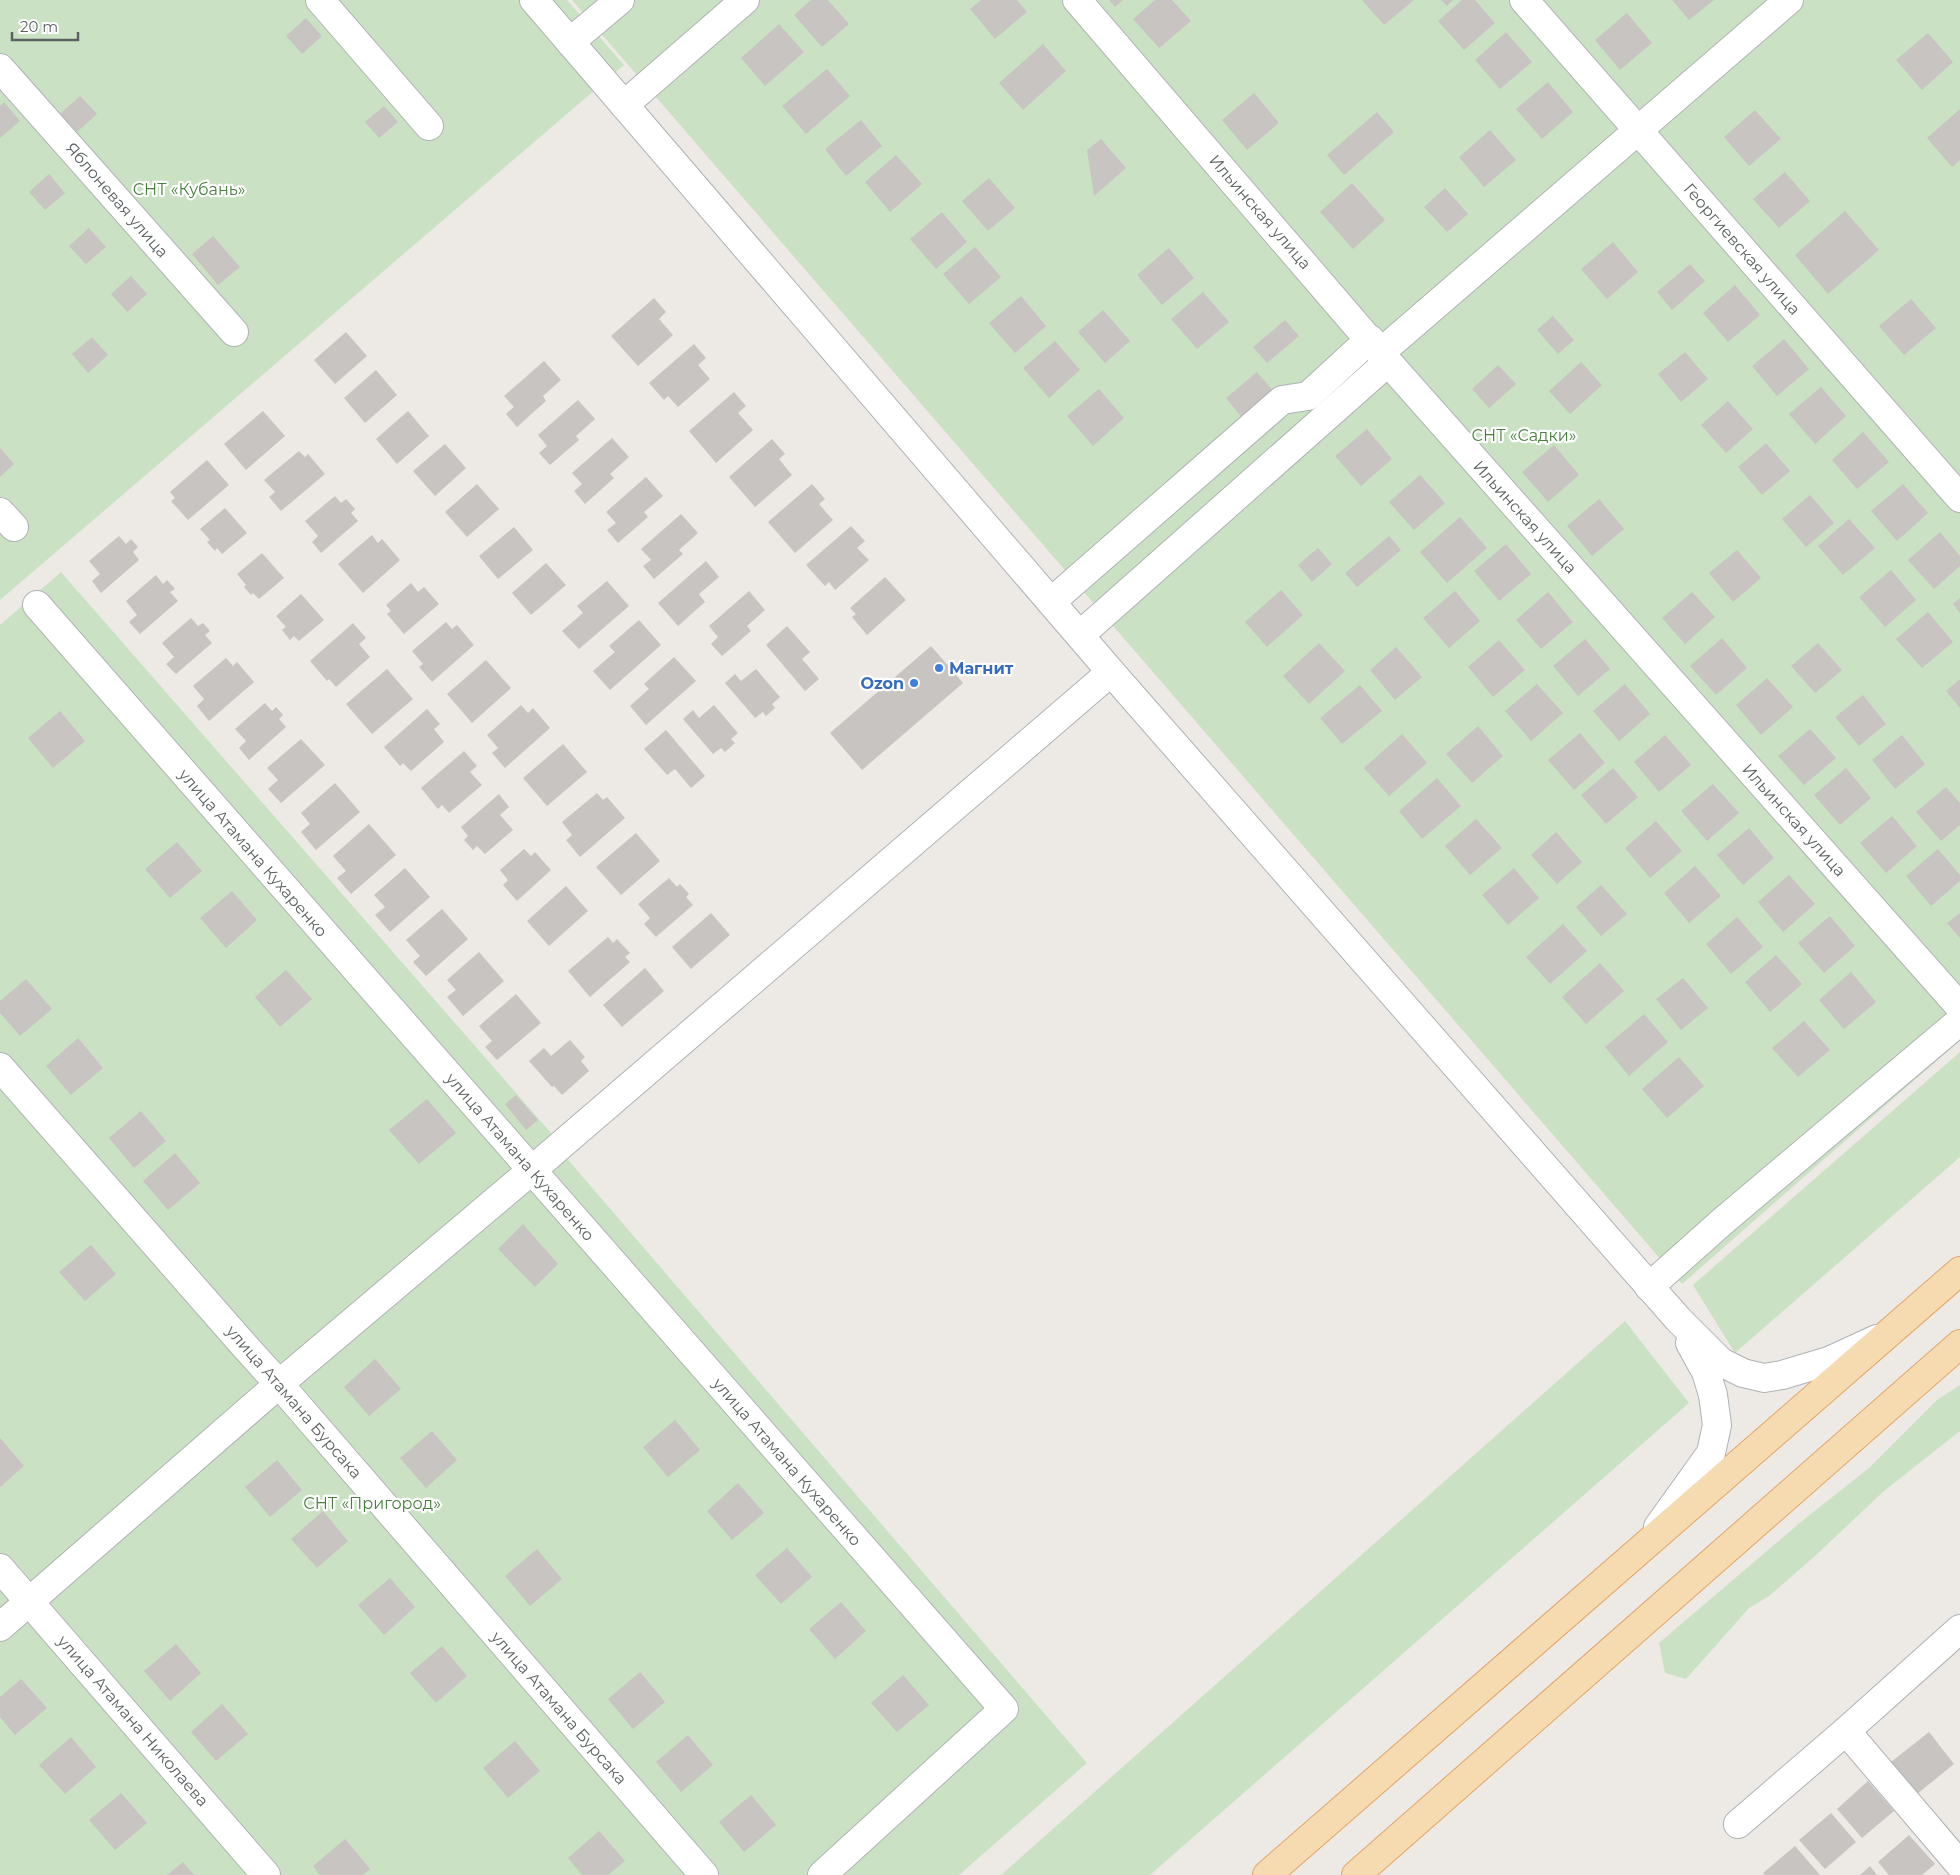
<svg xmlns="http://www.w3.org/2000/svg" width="1960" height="1875" viewBox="0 0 1960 1875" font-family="Montserrat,sans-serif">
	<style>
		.green { fill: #cae2c3 }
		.building { fill: #c8c4c1 }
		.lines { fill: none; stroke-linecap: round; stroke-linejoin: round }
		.minor-casing { stroke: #afb3b5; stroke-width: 30 }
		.major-casing { stroke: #e2a568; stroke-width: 30 }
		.minor { stroke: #fff; stroke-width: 28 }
		.major { stroke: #f6dbb0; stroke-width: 28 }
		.shop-dot { fill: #3f7fe0; stroke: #fff; stroke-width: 2 }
		.labels { text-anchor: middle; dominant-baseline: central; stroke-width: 4.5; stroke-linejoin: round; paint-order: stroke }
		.park-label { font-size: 16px; fill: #49803e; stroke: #fff }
		.street-label { font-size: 16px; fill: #5c6163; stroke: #fff }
		.shop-label { font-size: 16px; font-weight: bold; fill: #366cbe; stroke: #fff; text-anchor: start }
	</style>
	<rect width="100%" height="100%" fill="#ede9e4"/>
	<!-- green -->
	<g class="green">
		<path d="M0,0H567L624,65L0,600Z"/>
		<path d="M572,0H1960V1040L1682,1284Z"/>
		<path d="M61,572L551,1133L557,1147L1087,1763L959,1875H0V625Z"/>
		<path d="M1960,1052V1157L1735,1353L1693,1285Z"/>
		<path d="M1625,1321L1689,1403L1150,1875H1001Z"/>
		<path d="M1960,1385V1431L1884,1491L1815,1556L1769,1596L1749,1608L1686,1679L1665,1673L1659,1643L1802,1521L1869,1468L1937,1400Z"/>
	</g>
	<!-- building -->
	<g class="building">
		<path d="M811,0H828L849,24L822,47L794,15Z"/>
		<path d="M981,0H1017L1027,12L995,39L970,9Z"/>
		<path d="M1109,0H1123L1115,7Z"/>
		<path d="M1155,0H1172L1191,21L1159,48L1133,19Z"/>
		<path d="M1362,0H1414L1384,25Z"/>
		<path d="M1441,0H1453L1447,6Z"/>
		<path d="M1462,0H1475L1495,23L1464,50L1438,21Z"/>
		<path d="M1672,0H1714L1689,20Z"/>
		<path d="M1627,13L1652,43L1620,70L1595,40Z"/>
		<path d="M306,18L322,36L302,54L286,36Z"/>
		<path d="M779,24L804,52L765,86L741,58Z"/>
		<path d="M1506,32L1532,62L1500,89L1475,60Z"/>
		<path d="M1928,33L1953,62L1922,90L1896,60Z"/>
		<path d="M1043,44L1066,71L1023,110L999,83Z"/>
		<path d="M827,69L850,96L806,134L782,106Z"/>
		<path d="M1548,82L1573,112L1542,139L1516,109Z"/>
		<path d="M1254,93L1279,123L1247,150L1222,120Z"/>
		<path d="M80,96L97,114L77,132L60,114Z"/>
		<path d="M4,102L20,121L0,138V106Z"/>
		<path d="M384,106L398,122L379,138L365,122Z"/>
		<path d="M1960,109V160L1952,167L1927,138Z"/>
		<path d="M1755,110L1781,139L1749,166L1724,137Z"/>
		<path d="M1377,112L1394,132L1344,175L1327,155Z"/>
		<path d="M861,120L882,146L846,176L825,149Z"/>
		<path d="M1490,130L1516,160L1484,187L1459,157Z"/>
		<path d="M1101,139L1126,168L1094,196L1087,150Z"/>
		<path d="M896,155L922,184L890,212L865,182Z"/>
		<path d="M1785,172L1810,201L1779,228L1753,199Z"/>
		<path d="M49,174L65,193L45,210L29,192Z"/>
		<path d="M989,178L1015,208L988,231L962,201Z"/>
		<path d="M1352,183L1385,220L1353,249L1320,212Z"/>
		<path d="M1445,188L1468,214L1447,232L1424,207Z"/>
		<path d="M1845,211L1879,250L1828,294L1795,255Z"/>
		<path d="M942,212L967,242L936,269L910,239Z"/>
		<path d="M89,228L106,247L86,264L69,246Z"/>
		<path d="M213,236L240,267L218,285L192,254Z"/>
		<path d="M1613,242L1638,272L1607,299L1581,269Z"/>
		<path d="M975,247L1001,277L969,304L943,274Z"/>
		<path d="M1169,248L1194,278L1162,305L1137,275Z"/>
		<path d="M1690,264L1705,281L1672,310L1657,292Z"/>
		<path d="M131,276L147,294L127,312L111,294Z"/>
		<path d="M1735,285L1760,315L1728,342L1703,313Z"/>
		<path d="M1203,292L1229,322L1197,349L1171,319Z"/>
		<path d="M1021,296L1046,326L1015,353L989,323Z"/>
		<path d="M654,298L666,312L659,319L673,335L638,366L611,336Z"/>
		<path d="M1911,299L1936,328L1904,355L1879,326Z"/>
		<path d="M1103,310L1130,341L1105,363L1078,332Z"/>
		<path d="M1553,316L1574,340L1558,354L1537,330Z"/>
		<path d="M1285,320L1299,336L1267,363L1253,347Z"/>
		<path d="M346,332L367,356L335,384L314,360Z"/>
		<path d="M92,337L108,355L88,373L72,354Z"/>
		<path d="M1784,339L1809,369L1777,396L1752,366Z"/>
		<path d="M1055,341L1080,370L1049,398L1023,368Z"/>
		<path d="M694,344L706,358L698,365L710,379L678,407L668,396L664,400L649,383Z"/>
		<path d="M1685,352L1708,379L1681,402L1658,374Z"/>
		<path d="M544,361L561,380L543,396L546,401L517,427L506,414L514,407L504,396Z"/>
		<path d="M1581,362L1602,385L1570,414L1549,391Z"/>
		<path d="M1498,365L1516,384L1489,408L1472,389Z"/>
		<path d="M376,370L397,395L365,423L344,398Z"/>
		<path d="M1257,372L1275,393L1243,419L1226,398Z"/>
		<path d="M1821,387L1846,416L1815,444L1789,414Z"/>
		<path d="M1099,389L1124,418L1093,446L1067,416Z"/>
		<path d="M734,392L746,406L738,413L753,430L716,463L689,431Z"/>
		<path d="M578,400L595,419L576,436L579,440L550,465L539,453L547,446L538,435Z"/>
		<path d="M1728,401L1753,429L1726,453L1701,425Z"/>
		<path d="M263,411L285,436L246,470L224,444Z"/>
		<path d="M408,411L429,436L397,464L376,439Z"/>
		<path d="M1367,429L1392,459L1361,486L1335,456Z"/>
		<path d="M1863,432L1889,462L1857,489L1832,460Z"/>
		<path d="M612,438L629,457L610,474L614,478L585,504L574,491L582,484L572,473Z"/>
		<path d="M772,439L785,454L779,459L792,475L755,507L729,477Z"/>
		<path d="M1766,443L1790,471L1762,495L1738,467Z"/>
		<path d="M445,444L466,468L435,496L413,471Z"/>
		<path d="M1554,445L1579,475L1548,502L1522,472Z"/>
		<path d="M0,448L14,464L0,477Z"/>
		<path d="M299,451L305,457L308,454L325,474L281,511L269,497L275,492L264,480Z"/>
		<path d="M207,460L229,485L188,520L171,501L175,498L170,492Z"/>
		<path d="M1420,475L1445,503L1414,530L1389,502Z"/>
		<path d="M646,477L663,496L644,512L648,517L618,543L607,530L616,523L606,512Z"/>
		<path d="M477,484L499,509L467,537L445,512Z"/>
		<path d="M812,484L825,499L819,504L833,520L795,553L768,522Z"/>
		<path d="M1903,484L1928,513L1897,541L1871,511Z"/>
		<path d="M1810,495L1834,523L1806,547L1782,519Z"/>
		<path d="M335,496L341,503L346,499L355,509L351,513L358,521L321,553L312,542L318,536L305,521Z"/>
		<path d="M1599,499L1624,529L1592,556L1567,526Z"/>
		<path d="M225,508L247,533L222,554L217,548L215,551L207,542L210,540L200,529Z"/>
		<path d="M681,514L698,533L679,550L683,554L654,579L643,566L651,560L641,549Z"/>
		<path d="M1460,517L1487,548L1447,583L1420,552Z"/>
		<path d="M1849,519L1875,548L1843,575L1818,546Z"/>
		<path d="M851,526L865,541L857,548L869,560L835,590L829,582L825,586L806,565Z"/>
		<path d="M514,527L533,550L498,579L479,556Z"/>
		<path d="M1940,532L1960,556V566L1934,589L1908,560Z"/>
		<path d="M372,535L378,543L382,539L400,560L363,593L338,564Z"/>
		<path d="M119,536L126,544L131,539L138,547L133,552L139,560L101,593L92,581L100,574L89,561Z"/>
		<path d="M1389,536L1401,550L1357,587L1345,573Z"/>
		<path d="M1506,544L1531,574L1499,601L1474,571Z"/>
		<path d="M1318,548L1332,564L1312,582L1298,565Z"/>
		<path d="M1737,550L1761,578L1733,602L1709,573Z"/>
		<path d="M262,553L284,578L259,599L253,593L251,595L244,587L246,585L237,574Z"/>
		<path d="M706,561L719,577L699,594L705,602L678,626L658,603Z"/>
		<path d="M546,563L566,585L531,615L512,593Z"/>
		<path d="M1891,570L1916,600L1885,627L1859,597Z"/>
		<path d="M156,575L163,584L167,580L175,589L170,592L178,601L140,634L129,622L137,615L126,601Z"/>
		<path d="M885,577L906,600L867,635L852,617L856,614L850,608Z"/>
		<path d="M607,581L629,606L579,649L562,631L583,613L577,606Z"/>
		<path d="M411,583L418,592L424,587L439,604L404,634L387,614L391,611L386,605Z"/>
		<path d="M1281,590L1303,615L1267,647L1245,622Z"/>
		<path d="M749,591L765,610L747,626L751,631L722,656L711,644L718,637L709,626Z"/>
		<path d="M1455,591L1480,621L1449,648L1423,618Z"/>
		<path d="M1548,592L1573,622L1541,649L1516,620Z"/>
		<path d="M1692,592L1715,617L1685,644L1662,618Z"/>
		<path d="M301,594L324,620L299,641L294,636L290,640L282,630L286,627L276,616Z"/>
		<path d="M1960,598V613L1953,604Z"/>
		<path d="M1928,612L1953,642L1922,668L1896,639Z"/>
		<path d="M191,618L198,626L203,623L210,631L205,635L212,643L176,674L166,664L174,657L162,643Z"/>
		<path d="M639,620L661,645L610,690L593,671L615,652L609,646Z"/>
		<path d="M446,622L452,629L457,625L474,645L432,682L419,667L423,664L412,651Z"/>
		<path d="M353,623L366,638L359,644L370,657L336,687L329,679L327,681L310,661Z"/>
		<path d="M787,626L810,652L802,659L819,679L805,691L766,645Z"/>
		<path d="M1722,638L1747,668L1716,695L1690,666Z"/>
		<path d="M1585,639L1610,669L1578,696L1553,666Z"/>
		<path d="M1499,640L1525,670L1493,697L1468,667Z"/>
		<path d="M1319,643L1345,671L1309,704L1283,676Z"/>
		<path d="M1818,643L1842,670L1815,693L1791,666Z"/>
		<path d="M931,646L963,683L862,770L830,733Z"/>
		<path d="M1396,647L1422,677L1395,700L1370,670Z"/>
		<path d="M674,657L696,681L646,725L630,706L649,689L644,684Z"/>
		<path d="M226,658L233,666L237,662L254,682L209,721L197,706L204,699L193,686Z"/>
		<path d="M486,660L511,688L472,723L447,694Z"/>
		<path d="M387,669L413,699L372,734L346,704Z"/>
		<path d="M756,669L780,697L772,704L775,708L766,716L763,712L755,718L725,683L735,674L741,681Z"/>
		<path d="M1767,678L1793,707L1761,735L1736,705Z"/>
		<path d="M1960,679V708L1946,691Z"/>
		<path d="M1537,684L1563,713L1531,741L1505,711Z"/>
		<path d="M1625,684L1650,714L1619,741L1593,711Z"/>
		<path d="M1360,685L1382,711L1342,744L1320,718Z"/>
		<path d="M1863,695L1886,724L1859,746L1835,717Z"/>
		<path d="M265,703L272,711L276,707L283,715L279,719L286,727L249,760L239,748L246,741L235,729Z"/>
		<path d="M521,705L528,713L533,708L550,728L505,768L492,753L498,748L487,735Z"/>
		<path d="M714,705L738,733L731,739L735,743L725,752L721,748L713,754L683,719L693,710L699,718Z"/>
		<path d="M427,709L440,724L434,729L444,742L411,771L403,763L400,766L384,747Z"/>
		<path d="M60,711L85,741L53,768L28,738Z"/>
		<path d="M1478,726L1503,756L1472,783L1446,754Z"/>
		<path d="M1810,729L1836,758L1804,785L1778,756Z"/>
		<path d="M666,730L705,776L691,788L675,769L667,775L644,749Z"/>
		<path d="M1580,733L1605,763L1574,790L1548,760Z"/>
		<path d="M1402,734L1427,763L1389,796L1364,768Z"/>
		<path d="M1665,735L1691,765L1659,792L1634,762Z"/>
		<path d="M1902,735L1925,764L1895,789L1872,760Z"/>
		<path d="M301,739L325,765L281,803L268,789L278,780L267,768Z"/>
		<path d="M563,744L587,772L547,806L523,778Z"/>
		<path d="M464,751L477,766L470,772L482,785L449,813L442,805L438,809L421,788Z"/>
		<path d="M1613,768L1638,797L1606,824L1581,795Z"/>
		<path d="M1846,768L1871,798L1840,825L1814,795Z"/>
		<path d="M1437,778L1461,806L1422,839L1399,811Z"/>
		<path d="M335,783L360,812L316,850L301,832L310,824L301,813Z"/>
		<path d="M1713,784L1739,813L1707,841L1681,811Z"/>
		<path d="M1946,787L1960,803V825L1941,841L1916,812Z"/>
		<path d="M597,793L603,800L607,797L625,818L580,857L566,840L572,835L562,822Z"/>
		<path d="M499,794L509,807L500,815L513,830L485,854L477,846L473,850L464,840L468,836L461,827Z"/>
		<path d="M1892,816L1917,846L1886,873L1860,843Z"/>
		<path d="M1476,819L1502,848L1470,875L1445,846Z"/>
		<path d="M1656,821L1682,851L1650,878L1625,848Z"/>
		<path d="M369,824L396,855L351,894L337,878L346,871L333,856Z"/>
		<path d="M1749,828L1774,858L1743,885L1717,855Z"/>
		<path d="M1556,832L1582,862L1557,884L1531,855Z"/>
		<path d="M636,833L660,861L621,895L596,867Z"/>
		<path d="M177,842L202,871L170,898L145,869Z"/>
		<path d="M524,849L531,856L535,852L551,870L517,901L503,885L508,880L500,870Z"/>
		<path d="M1938,849L1960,875V881L1931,906L1906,876Z"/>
		<path d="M1695,866L1721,896L1689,923L1664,893Z"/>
		<path d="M405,868L430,897L390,932L375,915L385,907L374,895Z"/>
		<path d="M1514,868L1539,898L1508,925L1482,895Z"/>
		<path d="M1789,875L1815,904L1783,932L1758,902Z"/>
		<path d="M669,878L677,887L680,884L689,894L686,897L693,905L656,937L644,924L650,918L638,904Z"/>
		<path d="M1601,885L1627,914L1601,936L1576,907Z"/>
		<path d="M566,886L588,911L549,946L527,921Z"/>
		<path d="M232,891L257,920L226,948L200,918Z"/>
		<path d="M442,909L468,939L426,976L413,962L420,956L406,940Z"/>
		<path d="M711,913L730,935L691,969L672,947Z"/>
		<path d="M1960,913V938L1947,923Z"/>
		<path d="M1830,916L1855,946L1824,973L1798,943Z"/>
		<path d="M1737,917L1763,947L1731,974L1706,944Z"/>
		<path d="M1563,924L1587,951L1550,984L1526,957Z"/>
		<path d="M608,937L613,943L617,939L630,953L625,957L630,962L590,997L568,971Z"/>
		<path d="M479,952L504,981L463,1016L447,997L456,990L447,980Z"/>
		<path d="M1776,955L1802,984L1770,1012L1745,982Z"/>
		<path d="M1600,963L1624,991L1586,1024L1562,997Z"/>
		<path d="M645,968L664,991L622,1027L603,1005Z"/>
		<path d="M286,970L312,999L280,1027L255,997Z"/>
		<path d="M1851,972L1876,1002L1844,1029L1819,1000Z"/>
		<path d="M1683,978L1708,1008L1681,1030L1656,999Z"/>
		<path d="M26,979L52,1009L20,1036L0,1013V1001Z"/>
		<path d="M516,994L541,1023L497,1060L485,1047L492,1041L479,1026Z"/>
		<path d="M1644,1014L1668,1042L1629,1076L1605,1047Z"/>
		<path d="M1804,1021L1830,1050L1798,1077L1772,1048Z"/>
		<path d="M78,1038L103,1068L71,1095L46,1066Z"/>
		<path d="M570,1040L585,1057L581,1061L589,1071L562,1095L554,1086L552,1087L529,1061L544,1048L551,1056Z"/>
		<path d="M1679,1057L1704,1086L1667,1118L1642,1089Z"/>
		<path d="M516,1095L538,1120L526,1130L505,1104Z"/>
		<path d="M427,1099L456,1133L419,1164L389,1130Z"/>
		<path d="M141,1111L166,1141L134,1168L109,1138Z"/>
		<path d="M175,1153L200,1183L168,1210L143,1181Z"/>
		<path d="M523,1224L558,1264L535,1287L498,1249Z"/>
		<path d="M91,1245L116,1274L85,1301L59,1272Z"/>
		<path d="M375,1359L401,1389L369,1416L344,1387Z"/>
		<path d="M675,1420L700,1450L668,1477L643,1447Z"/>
		<path d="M432,1431L457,1460L426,1488L400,1458Z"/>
		<path d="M0,1438L24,1466L0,1487Z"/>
		<path d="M277,1460L302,1490L270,1517L245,1487Z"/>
		<path d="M738,1483L764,1513L732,1540L707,1511Z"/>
		<path d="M323,1511L348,1541L317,1568L291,1539Z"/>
		<path d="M787,1548L812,1577L781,1604L755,1575Z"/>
		<path d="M537,1549L562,1579L530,1606L505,1576Z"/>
		<path d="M390,1578L415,1607L384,1635L358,1605Z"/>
		<path d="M841,1602L866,1631L835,1659L809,1629Z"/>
		<path d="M176,1644L201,1673L170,1701L144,1671Z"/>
		<path d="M442,1646L467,1676L436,1703L410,1673Z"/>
		<path d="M640,1672L665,1702L633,1729L608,1699Z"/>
		<path d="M903,1675L929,1705L897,1732L871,1703Z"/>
		<path d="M21,1679L47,1708L15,1735L0,1717V1697Z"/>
		<path d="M222,1704L248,1734L216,1761L191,1732Z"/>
		<path d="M1929,1732L1954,1764L1917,1794L1891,1762Z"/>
		<path d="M688,1735L713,1765L681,1792L656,1762Z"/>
		<path d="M71,1737L96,1767L65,1794L39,1765Z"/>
		<path d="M515,1741L540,1771L508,1798L483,1768Z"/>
		<path d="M1868,1781L1894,1811L1862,1838L1837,1809Z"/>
		<path d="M121,1793L147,1823L115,1850L89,1820Z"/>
		<path d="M751,1795L776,1825L744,1852L719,1822Z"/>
		<path d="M1831,1813L1856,1842L1825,1869L1799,1840Z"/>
		<path d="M599,1831L625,1861L608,1875H582L568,1858Z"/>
		<path d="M1909,1835L1935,1864L1922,1875H1889L1878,1862Z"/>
		<path d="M345,1839L370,1869L363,1875H320L313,1866Z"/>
		<path d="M1795,1846L1820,1875H1765L1763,1873Z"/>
		<path d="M183,1862L194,1875H167Z"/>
		<path d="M1870,1866L1877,1875H1860Z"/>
	</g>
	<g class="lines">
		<!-- minor casing -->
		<g class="minor-casing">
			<g id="minor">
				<path d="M320,0L429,126"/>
				<path d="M534,0L1111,672L1678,1319L1721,1362L1743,1373L1764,1378L1782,1375L1829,1361L1877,1339"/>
				<path d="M1077,0L1388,362L1960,1007"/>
				<path d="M1524,0L1960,498"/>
				<path d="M570,42L620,0"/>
				<path d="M0,68L234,332"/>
				<path d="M624,105L745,0"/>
				<path d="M1380,353L1789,0"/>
				<path d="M0,512L14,527"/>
				<path d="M1051,602L1282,400L1308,396L1370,339"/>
				<path d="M37,605L1004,1709L822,1875"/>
				<path d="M1080,635L1388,362"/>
				<path d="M0,1067L242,1343L279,1384L704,1875"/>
				<path d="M1649,1287L1723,1221L1960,1021"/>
				<path d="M1658,1527L1711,1453L1717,1425L1713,1395L1706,1372L1690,1343"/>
				<path d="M0,1568L266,1875"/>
				<path d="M0,1627L279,1384L532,1170L1111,672"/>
				<path d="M1846,1731L1960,1865"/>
				<path d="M1738,1824L1846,1731L1960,1629"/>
			</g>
		</g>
		<!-- major casing -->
		<g class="major-casing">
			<g id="major">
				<path d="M1267,1875L1960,1271"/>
				<path d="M1356,1875L1960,1344"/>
			</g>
		</g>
		<!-- minor -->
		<use href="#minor" class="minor"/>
		<!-- major -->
		<use href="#major" class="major"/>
	</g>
	<!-- markers -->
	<g class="shop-dot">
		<circle cx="939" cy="668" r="5"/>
		<circle cx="914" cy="683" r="5"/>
	</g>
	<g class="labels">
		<!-- park labels -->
		<g class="park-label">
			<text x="189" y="189">СНТ «Кубань»</text>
			<text x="1524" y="435">СНТ «Садки»</text>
			<text x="372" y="1503">СНТ «Пригород»</text>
		</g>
		<!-- street labels -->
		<g class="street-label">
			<text transform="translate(117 200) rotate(49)">Яблоневая улица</text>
			<text transform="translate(1260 212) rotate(49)">Ильинская улица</text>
			<text transform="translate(1742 249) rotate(49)">Георгиевская улица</text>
			<text transform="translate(1525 517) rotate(48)">Ильинская улица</text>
			<text transform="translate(1794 820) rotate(48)">Ильинская улица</text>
			<text transform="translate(253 853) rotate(49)">улица Атамана Кухаренко</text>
			<text transform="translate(520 1157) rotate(49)">улица Атамана Кухаренко</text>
			<text transform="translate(294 1402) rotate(49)">улица Атамана Бурсака</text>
			<text transform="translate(787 1462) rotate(49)">улица Атамана Кухаренко</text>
			<text transform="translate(559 1708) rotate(49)">улица Атамана Бурсака</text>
			<text transform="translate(133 1721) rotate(49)">улица Атамана Николаева</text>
		</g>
		<!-- shop labels -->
		<g class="shop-label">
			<text x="949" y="668">Магнит</text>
			<text x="904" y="683" text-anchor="end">Ozon</text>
		</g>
	</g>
	<!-- scale -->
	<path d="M12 32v8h66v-8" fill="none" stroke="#5c6163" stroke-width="2.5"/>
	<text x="20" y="32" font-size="15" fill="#5c6163" stroke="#ffffff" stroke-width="4" paint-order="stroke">20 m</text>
</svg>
